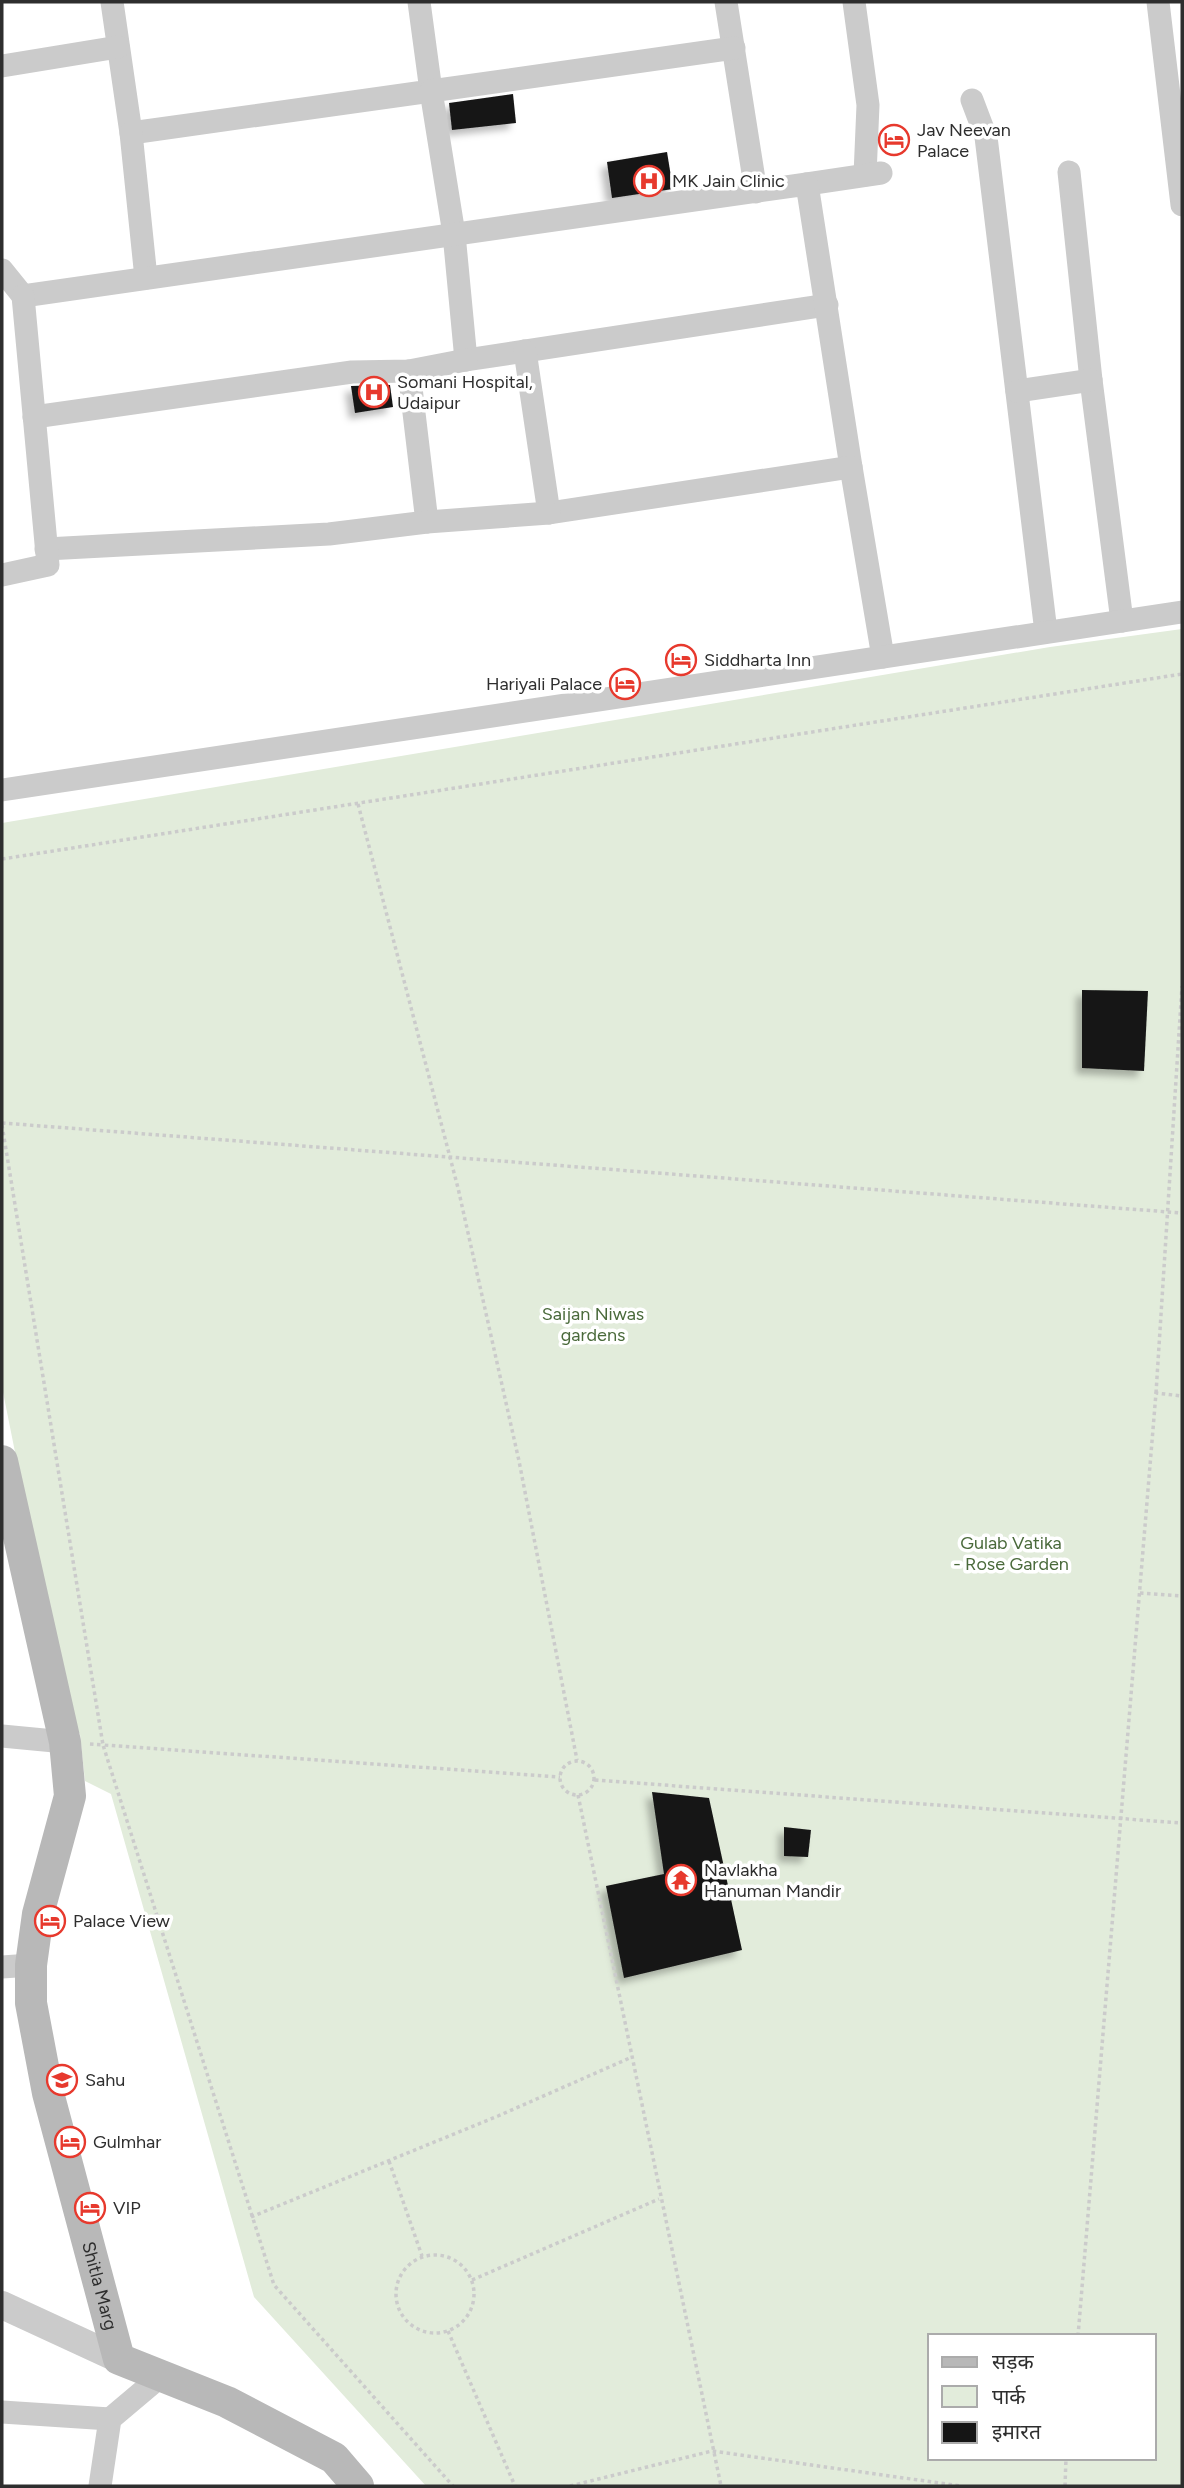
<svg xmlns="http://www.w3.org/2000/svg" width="1184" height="2488" viewBox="0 0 1184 2488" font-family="Figtree,'Noto Sans Devanagari',sans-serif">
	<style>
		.green { fill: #e2ecdb; fill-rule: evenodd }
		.building { fill: #151515; filter: url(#shadow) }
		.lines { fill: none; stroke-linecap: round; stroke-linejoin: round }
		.path { stroke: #cbcbcb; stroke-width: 3.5; stroke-dasharray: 3.5 3.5; stroke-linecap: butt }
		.minor { stroke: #cbcbcb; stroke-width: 23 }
		.tertiary { stroke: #cbcbcb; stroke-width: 28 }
		.secondary { stroke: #b8b8b8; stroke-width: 32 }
		.labels { text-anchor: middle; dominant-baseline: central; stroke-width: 7; stroke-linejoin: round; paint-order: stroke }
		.poi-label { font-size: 18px; fill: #2e2e2e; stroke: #fff; text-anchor: start }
		.park-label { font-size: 18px; fill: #4a6a3b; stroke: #fff }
		.street-label { font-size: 18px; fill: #2e2e2e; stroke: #fff }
	</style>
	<defs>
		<filter id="shadow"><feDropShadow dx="-6" dy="6" stdDeviation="3.5" flood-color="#0004"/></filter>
	</defs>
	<rect width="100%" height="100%" fill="#fff"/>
	<!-- green -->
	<path class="green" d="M1182,629V2486H426L254,2297L111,1794L85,1781L80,1734L69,1722L2,1387V823L1050,647ZM930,2336H1154V2458H930Z"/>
	<!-- building -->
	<g class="building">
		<path d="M513,94L516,123L452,130L449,103Z"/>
		<path d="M667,152L673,189L612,198L607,162Z"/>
		<path d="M390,385L393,407L355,413L351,386Z"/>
		<path d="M1082,990L1148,991L1144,1071L1082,1068Z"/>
		<path d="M652,1792L709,1798L742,1950L624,1978L606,1886L664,1874Z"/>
		<path d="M784,1827L811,1830L808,1857L784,1856Z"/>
	</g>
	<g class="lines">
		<!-- path -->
		<g class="path">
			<path d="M358,804L458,1188L519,1461L577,1760"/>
			<path d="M2,859L1182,674"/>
			<path d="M2,1123L1182,1213"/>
			<path d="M2,1125L103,1745L560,1777"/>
			<path d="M1156,1393L1182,986"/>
			<path d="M1140,1593L1182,1596"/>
			<path d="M90,1744L103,1745L274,2285L453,2486"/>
			<circle cx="577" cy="1778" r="17"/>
			<path d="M595,1780L1182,1823"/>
			<path d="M578,1795L721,2486"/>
			<path d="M389,2161L422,2256"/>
			<path d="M251,2217L498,2116L632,2057"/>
			<circle cx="435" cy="2294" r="39"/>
			<path d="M472,2280L659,2199"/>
			<path d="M448,2331L515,2486"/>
			<path d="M1078,2336L1156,1393L1182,1396"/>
			<path d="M570,2486L712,2451L961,2486"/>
			<path d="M1065,2486L1066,2458"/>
		</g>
		<!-- minor -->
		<g class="minor">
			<path d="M112,2L131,133L431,91L419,2"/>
			<path d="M726,2L756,192"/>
			<path d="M854,2L868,105L865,175"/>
			<path d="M1158,2L1182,205"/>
			<path d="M734,48L431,91L454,234L466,360L827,305"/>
			<path d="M2,66L118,47"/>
			<path d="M972,100L986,137L1046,632"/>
			<path d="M131,133L146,278"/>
			<path d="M1069,172L1091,380L1122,621"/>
			<path d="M807,184L881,173"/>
			<path d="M2,270L23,296L807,184L851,467"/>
			<path d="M525,351L549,513L851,467L883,657"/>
			<path d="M409,371L427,522"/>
			<path d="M1017,391L1091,380"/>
			<path d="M34,417L352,372L409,371L466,360"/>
			<path d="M46,549L329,534L427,522L549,513"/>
			<path d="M2,575L48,565L23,296"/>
			<path d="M2,790L1182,612"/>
			<path d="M2,1736L65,1742"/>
			<path d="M2,1967L31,1965"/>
			<path d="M2,2412L110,2419"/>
			<path d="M100,2486L110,2419L161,2376"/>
		</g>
		<!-- tertiary -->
		<path class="tertiary" d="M2,2305L119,2359"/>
		<!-- secondary -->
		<path class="secondary" id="s1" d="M2,1461L65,1742L70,1796L38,1914L31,1965V2003L48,2093L119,2359L227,2402L334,2458L358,2486"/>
	</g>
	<!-- icons -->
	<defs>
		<g id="hotel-ring" transform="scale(1.575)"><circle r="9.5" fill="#fff" stroke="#e7392d" stroke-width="1.5"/><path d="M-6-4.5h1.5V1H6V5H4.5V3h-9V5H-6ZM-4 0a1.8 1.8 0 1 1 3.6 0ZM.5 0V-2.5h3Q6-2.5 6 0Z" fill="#e7392d"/></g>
		<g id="hospital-ring" transform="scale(1.575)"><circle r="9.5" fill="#fff" stroke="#e7392d" stroke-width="1.5"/><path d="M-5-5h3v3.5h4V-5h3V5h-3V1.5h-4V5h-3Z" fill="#e7392d"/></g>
		<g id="temple-ring" transform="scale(1.575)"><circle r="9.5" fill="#fff" stroke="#e7392d" stroke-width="1.5"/><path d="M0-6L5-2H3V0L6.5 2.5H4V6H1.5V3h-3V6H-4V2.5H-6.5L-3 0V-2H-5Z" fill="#e7392d"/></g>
		<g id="school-ring" transform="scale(1.575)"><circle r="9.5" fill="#fff" stroke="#e7392d" stroke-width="1.5"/><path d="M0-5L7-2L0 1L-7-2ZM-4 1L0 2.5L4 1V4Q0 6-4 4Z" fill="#e7392d"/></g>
	</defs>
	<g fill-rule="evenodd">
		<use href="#hotel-ring" x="894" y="140"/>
		<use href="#hospital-ring" x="649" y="181"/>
		<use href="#hospital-ring" x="374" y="392"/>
		<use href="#hotel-ring" x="681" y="660"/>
		<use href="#hotel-ring" x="625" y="684"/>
		<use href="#temple-ring" x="681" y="1880"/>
		<use href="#hotel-ring" x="50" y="1921"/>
		<use href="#school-ring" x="62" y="2080"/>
		<use href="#hotel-ring" x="70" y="2142"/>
		<use href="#hotel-ring" x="90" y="2208"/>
	</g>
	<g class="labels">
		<!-- poi labels -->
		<g class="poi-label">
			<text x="917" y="130">Jav Neevan<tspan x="917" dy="21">Palace</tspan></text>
			<text x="672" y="181">MK Jain Clinic</text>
			<text x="397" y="382">Somani Hospital,<tspan x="397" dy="21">Udaipur</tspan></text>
			<text x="704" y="660">Siddharta Inn</text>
			<text x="602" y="684" text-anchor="end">Hariyali Palace</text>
			<text x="704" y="1870">Navlakha<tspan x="704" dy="21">Hanuman Mandir</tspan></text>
			<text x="73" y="1921">Palace View</text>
			<text x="85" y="2080">Sahu</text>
			<text x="93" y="2142">Gulmhar</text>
			<text x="113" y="2208">VIP</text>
		</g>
		<!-- park labels -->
		<g class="park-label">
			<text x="593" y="1314">Saijan Niwas<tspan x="593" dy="21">gardens</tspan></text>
			<text x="1011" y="1543">Gulab Vatika<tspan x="1011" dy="21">- Rose Garden</tspan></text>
		</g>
		<!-- street labels -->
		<g class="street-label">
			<text stroke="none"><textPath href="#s1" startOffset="845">Shitla Marg</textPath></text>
		</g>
	</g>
	<!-- border -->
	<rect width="1184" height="2488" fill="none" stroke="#2e2e2e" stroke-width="7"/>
	<!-- legend -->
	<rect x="928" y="2334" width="228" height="126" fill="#ffffff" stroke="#ababab" stroke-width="2"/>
	<rect x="942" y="2357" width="35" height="10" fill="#b8b8b8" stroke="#ababab" stroke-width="2"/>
	<text x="992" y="2369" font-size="21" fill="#2e2e2e">सड़क</text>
	<rect x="942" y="2386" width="35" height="21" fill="#e2ecdb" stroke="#ababab" stroke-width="2"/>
	<text x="992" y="2404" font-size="21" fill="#2e2e2e">पार्क</text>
	<rect x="942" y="2422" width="35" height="21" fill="#151515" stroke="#ababab" stroke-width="2"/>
	<text x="992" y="2439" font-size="21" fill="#2e2e2e">इमारत</text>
</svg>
